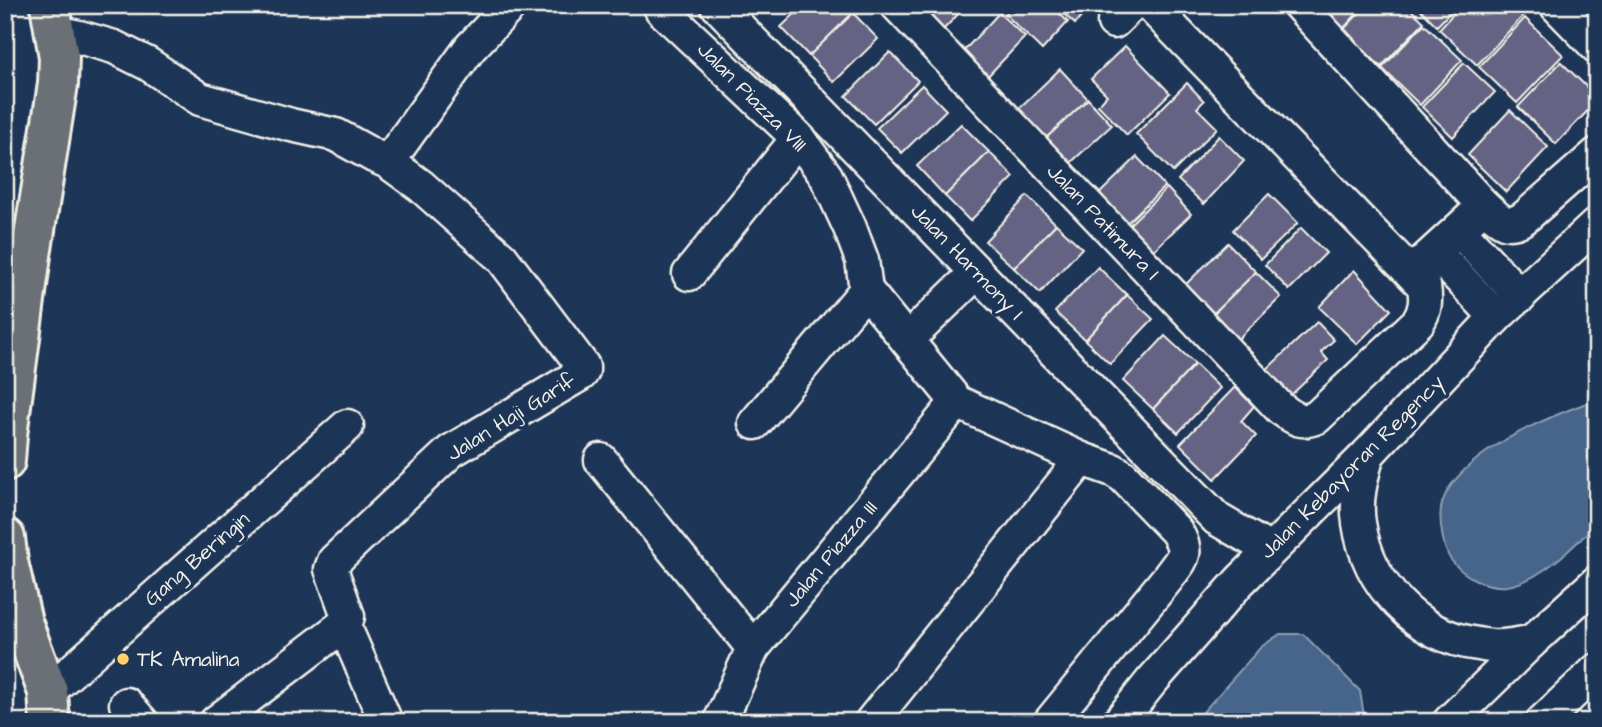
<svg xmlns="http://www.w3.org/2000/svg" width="1602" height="727" viewBox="0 0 1602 727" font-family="'Architects Daughter',sans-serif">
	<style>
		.water { fill: #46658b; stroke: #8c9db0; stroke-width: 2 }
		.building { fill: #656383; stroke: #f4f1e8; stroke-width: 2 }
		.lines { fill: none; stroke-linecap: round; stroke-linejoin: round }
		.minor-casing { stroke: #f4f1e8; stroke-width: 37 }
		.major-casing { stroke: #f4f1e8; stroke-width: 44 }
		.minor { stroke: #1d3557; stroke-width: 32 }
		.major { stroke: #6a7074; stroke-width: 38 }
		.poi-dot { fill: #ffd166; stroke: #1d3557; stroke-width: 2.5 }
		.labels { text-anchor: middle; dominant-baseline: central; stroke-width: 7; stroke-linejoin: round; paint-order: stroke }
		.street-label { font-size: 21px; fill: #f4f1e8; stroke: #1d3557 }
		.poi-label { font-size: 21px; fill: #f4f1e8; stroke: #1d3557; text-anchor: start }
	</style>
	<rect width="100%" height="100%" fill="#1d3557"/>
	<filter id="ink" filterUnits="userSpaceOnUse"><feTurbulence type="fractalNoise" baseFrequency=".0143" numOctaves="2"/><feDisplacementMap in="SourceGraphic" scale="14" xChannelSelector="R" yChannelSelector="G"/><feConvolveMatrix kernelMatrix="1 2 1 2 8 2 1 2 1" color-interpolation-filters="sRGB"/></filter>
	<g filter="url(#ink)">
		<!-- water -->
		<g class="water">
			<path d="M1597,399V523C1575,545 1539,582 1507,586C1486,588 1463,576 1451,560C1443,549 1439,522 1441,508C1442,501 1447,490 1452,484C1483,443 1549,417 1597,399Z"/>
			<path d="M1280,634H1303L1360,691L1365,722H1194L1261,647Z"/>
		</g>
		<!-- building -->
		<g class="building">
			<path d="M804,5H846L853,13L809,56L781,27Z"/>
			<path d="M918,5H967L941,32Z"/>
			<path d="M1014,5H1051L1068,22L1042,50L1005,14Z"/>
			<path d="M1054,5H1092L1075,24Z"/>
			<path d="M1318,5H1365L1343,29Z"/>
			<path d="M1367,5H1406L1424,22L1381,67L1343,30Z"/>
			<path d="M1416,5H1457L1437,26Z"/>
			<path d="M1461,5H1512L1523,16L1477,65L1439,29Z"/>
			<path d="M853,13L878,39L834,82L809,56Z"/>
			<path d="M999,13L1025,37L984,80L959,56Z"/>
			<path d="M1525,18L1563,55L1517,103L1479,67Z"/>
			<path d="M1424,24L1462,60L1420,105L1382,68Z"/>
			<path d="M1125,46L1170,93L1127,135L1098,105L1107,95L1091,79Z"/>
			<path d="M890,52L918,81L874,124L846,96Z"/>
			<path d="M1561,62L1597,97V101L1556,144L1518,107Z"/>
			<path d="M1464,63L1495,92L1453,137L1422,107Z"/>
			<path d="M1060,69L1088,99L1043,141L1016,111Z"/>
			<path d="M1187,83L1204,101L1197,108L1217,128L1173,172L1136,134Z"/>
			<path d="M922,85L946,110L902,153L877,128Z"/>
			<path d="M1088,99L1112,125L1067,166L1043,141Z"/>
			<path d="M1510,110L1548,147L1506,192L1468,155Z"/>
			<path d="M961,124L989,152L945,196L917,166Z"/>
			<path d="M1219,136L1244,161L1204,204L1178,180Z"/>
			<path d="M989,152L1014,177L970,221L945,196Z"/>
			<path d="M1137,157L1165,186L1126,224L1098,195Z"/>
			<path d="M1167,188L1191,214L1153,251L1128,226Z"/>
			<path d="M1269,194L1298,223L1261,259L1233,230Z"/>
			<path d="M1027,196L1056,224L1014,268L985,241Z"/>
			<path d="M1056,224L1082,248L1040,293L1014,268Z"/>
			<path d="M1301,228L1326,253L1289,290L1265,265Z"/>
			<path d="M1228,243L1256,272L1212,315L1184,286Z"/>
			<path d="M1098,267L1127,295L1085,340L1055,312Z"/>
			<path d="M1354,270L1391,310L1357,344L1319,307Z"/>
			<path d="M1256,272L1281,297L1237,340L1212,315Z"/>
			<path d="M1127,295L1153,319L1110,364L1085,340Z"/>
			<path d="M1317,322L1334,340L1321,352L1328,360L1289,397L1265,371Z"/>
			<path d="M1165,336L1195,364L1153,409L1123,381Z"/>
			<path d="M1195,364L1220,388L1178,433L1153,409Z"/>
			<path d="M1235,387L1254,406L1241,421L1256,436L1215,479L1180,444Z"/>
		</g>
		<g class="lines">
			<!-- minor casing -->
			<g class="minor-casing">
				<g id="minor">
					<path d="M717,5L1217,519L1270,550"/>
					<path d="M897,5L1281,409C1295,419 1301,424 1317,417L1418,322C1426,310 1426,299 1424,286L1150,5"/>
					<path d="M1299,5L1484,206C1498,218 1505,230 1524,218L1597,154"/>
					<path d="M1556,5L1597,47"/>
					<path d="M661,9L798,138L826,176L850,228L862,260L866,290L957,402L1082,459L1113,470L1123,476L1176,531C1191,555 1181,559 1167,579L1050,722"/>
					<path d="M1114,22L1131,5"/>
					<path d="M55,32L79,37L114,47L148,64L200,99L291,125L336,135L374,156L388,162L421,186L502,258L583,366V371L581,374L451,451L334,561L331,569L348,616L346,623L216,722"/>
					<path d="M388,162L470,48L511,5"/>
					<path d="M1459,230L1520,296"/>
					<path d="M1435,252L1496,317"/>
					<path d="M1412,272L1484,206"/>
					<path d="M689,274L798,138"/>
					<path d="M907,340L977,272"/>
					<path d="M755,423L866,290"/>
					<path d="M1368,454C1362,476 1355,499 1359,523C1368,584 1416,636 1478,644C1485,645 1492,647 1499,646C1510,646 1521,643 1531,642"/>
					<path d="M601,460L753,648"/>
					<path d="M344,625L386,722"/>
					<path d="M48,692L347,426"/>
					<path d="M126,704L142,722"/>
					<path d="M722,717L753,648L957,402"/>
					<path d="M871,722L1082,459"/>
					<path d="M1119,722L1151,682L1240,581L1368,454L1496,317L1597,224"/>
					<path d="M1449,722L1531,642L1597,582"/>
					<path d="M1542,722L1597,670"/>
				</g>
			</g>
			<!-- major casing -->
			<g class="major-casing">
				<g id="major">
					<path d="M5,461L7,435L31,255L58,84L59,57L50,5"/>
					<path d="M5,538L8,562L22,622L48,692L50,722"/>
				</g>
			</g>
			<!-- minor -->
			<use href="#minor" class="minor"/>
			<!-- major -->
			<use href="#major" class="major"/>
		</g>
	</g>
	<!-- markers -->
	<circle class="poi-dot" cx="123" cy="659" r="7"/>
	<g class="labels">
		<!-- street labels -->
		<g class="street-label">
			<text transform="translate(752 97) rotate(45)">Jalan Piazza VIII</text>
			<text transform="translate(1103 222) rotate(46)">Jalan Patimura I</text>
			<text transform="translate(967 262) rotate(46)">Jalan Harmony I</text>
			<text transform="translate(511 417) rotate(-32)">Jalan Haji Garif</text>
			<text transform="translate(1352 467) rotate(-45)">Jalan Kebayoran Regency</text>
			<text transform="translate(831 554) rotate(-50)">Jalan Piazza III</text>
			<text transform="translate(197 559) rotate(-41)">Gang Beringin</text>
		</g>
		<!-- poi labels -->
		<g class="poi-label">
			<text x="137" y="659">TK Amalina</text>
		</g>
	</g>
	<!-- margin -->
	<rect width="1602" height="727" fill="none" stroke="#1d3557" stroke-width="28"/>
	<rect x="14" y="14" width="1574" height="699" fill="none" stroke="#f4f1e8" stroke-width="2.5" filter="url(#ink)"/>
</svg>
